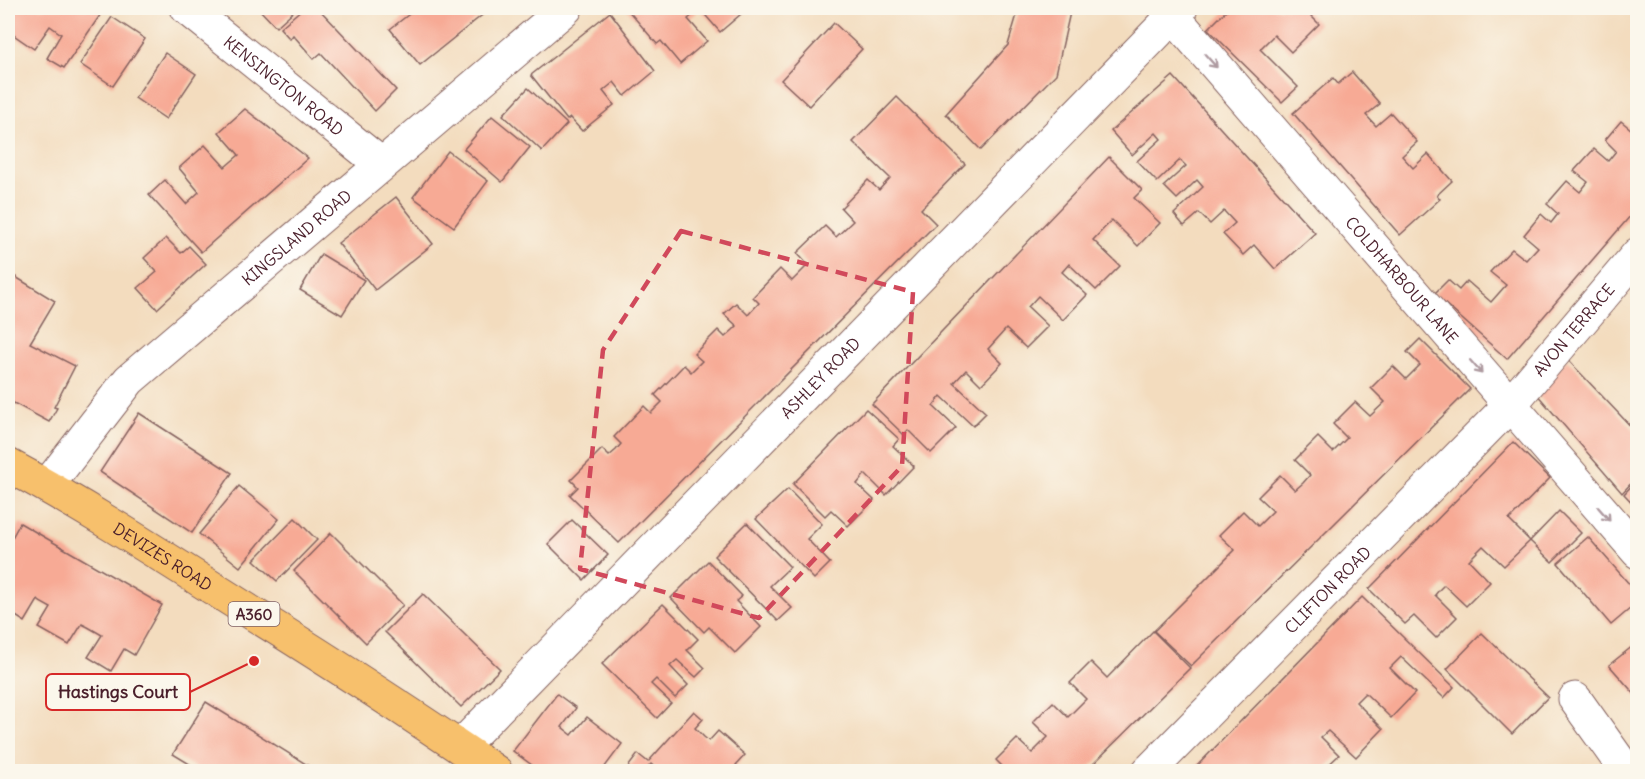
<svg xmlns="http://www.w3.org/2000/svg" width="1645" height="779" viewBox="0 0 1645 779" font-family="Delius,sans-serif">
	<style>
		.building { fill: #f7aa95 }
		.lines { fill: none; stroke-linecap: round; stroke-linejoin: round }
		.minor-casing { stroke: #85615e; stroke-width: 35 }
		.major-casing { stroke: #85615e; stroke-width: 35 }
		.minor { stroke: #fff; stroke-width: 33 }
		.major { stroke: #f7c06c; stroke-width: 33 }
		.oneway { stroke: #ae9aa0 }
		.marked { fill: none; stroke: #d1495b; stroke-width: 4.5; stroke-dasharray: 12 8; stroke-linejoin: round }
		.labels { text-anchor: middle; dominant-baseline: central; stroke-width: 4.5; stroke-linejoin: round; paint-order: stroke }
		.shield { fill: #fbf7ec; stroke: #7f6065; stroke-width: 1.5 }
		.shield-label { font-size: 15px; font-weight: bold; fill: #4a1f2b }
		.street-label { font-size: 16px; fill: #4a1f2b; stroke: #fbf7ec }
		.leader { fill: none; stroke: #d62828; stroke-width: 2 }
		.callout-dot { fill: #d62828; stroke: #fbf7ec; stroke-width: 2 }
		.callout { fill: #fbf7ec; stroke: #d62828; stroke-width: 2 }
		.callout-label { font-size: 18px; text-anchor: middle; font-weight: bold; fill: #4a1f2b }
	</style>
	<rect width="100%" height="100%" fill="#fbf7ec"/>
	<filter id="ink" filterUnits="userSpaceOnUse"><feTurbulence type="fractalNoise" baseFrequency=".0167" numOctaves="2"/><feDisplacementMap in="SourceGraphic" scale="12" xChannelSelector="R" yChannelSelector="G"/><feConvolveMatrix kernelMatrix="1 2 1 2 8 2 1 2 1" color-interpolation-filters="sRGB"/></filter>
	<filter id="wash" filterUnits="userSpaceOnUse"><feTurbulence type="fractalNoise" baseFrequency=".008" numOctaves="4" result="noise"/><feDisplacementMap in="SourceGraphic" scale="24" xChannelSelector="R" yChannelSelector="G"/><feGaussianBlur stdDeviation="1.35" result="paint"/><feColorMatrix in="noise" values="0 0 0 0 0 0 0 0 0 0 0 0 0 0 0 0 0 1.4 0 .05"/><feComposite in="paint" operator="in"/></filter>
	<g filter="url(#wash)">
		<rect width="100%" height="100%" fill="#f3dcbe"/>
		<g id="blocks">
			<!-- building -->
			<g class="building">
				<path d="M9,8H105L64,68L47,58L61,34L50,26L34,49L8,31Z"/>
				<path d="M258,8H297L276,27Z"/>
				<path d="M303,8H318L396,90L375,111L321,53L314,59L293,35L290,39L280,28Z"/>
				<path d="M417,8H491L420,65L390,29Z"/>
				<path d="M626,8H748L720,32L700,9L688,19L707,41L680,64L661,41L657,44Z"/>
				<path d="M1019,8H1071L1056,74L981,150L946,114L1008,45Z"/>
				<path d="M1229,8H1303L1319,24L1291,52L1274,35L1260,49L1298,87L1282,102L1208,29Z"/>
				<path d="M610,12L655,71L625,96L614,82L603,91L614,105L582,131L570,118L567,120L531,75Z"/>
				<path d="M112,17L145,39L113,86L80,64Z"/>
				<path d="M834,23L862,49L809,106L781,80Z"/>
				<path d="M165,53L196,74L166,119L135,98Z"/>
				<path d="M1352,72L1380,104L1366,115L1376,126L1391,113L1417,142L1402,156L1413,168L1428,154L1452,181L1437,195L1440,199L1400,235L1293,113L1333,78L1338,84Z"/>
				<path d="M1173,76L1315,233L1275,269L1254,245L1243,255L1223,234L1235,223L1224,211L1210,224L1199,213L1184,226L1174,214L1203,187L1197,180L1177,199L1164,186L1186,166L1180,160L1157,182L1137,161L1161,139L1156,133L1132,155L1111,131Z"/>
				<path d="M528,88L567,124L542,151L503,115Z"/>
				<path d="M897,97L965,164L921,209L936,224L619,543L570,495L578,487L571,480L602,449L609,456L616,450L621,444L614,437L644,406L651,413L662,402L655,395L684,365L691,372L702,361L694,354L718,330L725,337L733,330L737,326L724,314L736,303L748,315L759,303L753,297L780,269L792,281L808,265L797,253L825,226L836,237L853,221L841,208L868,180L879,190L890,178L853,142Z"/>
				<path d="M245,109L308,158L201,252L149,195L165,180L186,204L199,192L179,168L205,145L225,167L239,155L219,132Z"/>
				<path d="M492,116L530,147L502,182L464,149Z"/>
				<path d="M1621,121L1632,130L1638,123V207L1507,359L1434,294L1448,280L1459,290L1467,281L1491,302L1506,285L1490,272L1512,249L1526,260L1538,247L1524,235L1541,214L1551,223L1558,214L1547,204L1567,181L1580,192L1588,182L1574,171L1594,149L1608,161L1616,151L1605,140Z"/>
				<path d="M448,151L488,181L454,227L413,197Z"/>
				<path d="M1109,157L1142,190L1134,198L1160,223L1138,246L1112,220L1093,240L1120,266L1096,290L1069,264L1062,272L1087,295L1063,320L1038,296L1028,307L1048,326L1026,348L1006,329L988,349L1002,363L981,385L966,370L954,383L986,413L973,426L941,396L933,406L956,428L931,453L908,430L904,435L872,404Z"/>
				<path d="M396,197L433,244L375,290L338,243Z"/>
				<path d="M166,238L181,253L189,246L206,264L157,309L138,288L157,272L144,258Z"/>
				<path d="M321,254L364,280L342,315L300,290Z"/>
				<path d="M14,276L55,301L30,343L75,366L54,407L57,408L49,422L8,400V286Z"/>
				<path d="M1420,339L1470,389L1191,666L1154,631L1235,550L1219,535L1243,511L1258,526L1273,511L1258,497L1280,475L1295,490L1303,483L1310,475L1295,460L1318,437L1333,452L1347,438L1333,424L1355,402L1370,416L1385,402L1371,388L1393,366L1406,379L1420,365L1407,352Z"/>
				<path d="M1567,359L1638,434V476L1622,493L1536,393Z"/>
				<path d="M866,409L899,439L893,446L914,466L886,495L865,474L857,484L874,500L848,526L831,510L825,516L793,484Z"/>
				<path d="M139,413L232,473L192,533L100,472Z"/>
				<path d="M1513,442L1550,478L1509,520L1530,541L1504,566L1483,546L1469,560L1490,582L1466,606L1444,585L1439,590L1435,595L1457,617L1436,638L1414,616L1405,624L1369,589Z"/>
				<path d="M1638,479V509L1624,494Z"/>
				<path d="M239,486L279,519L240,567L199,534Z"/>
				<path d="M788,489L822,524L807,539L830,563L814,579L756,519Z"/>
				<path d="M1559,511L1581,533L1552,562L1530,541Z"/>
				<path d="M295,518L317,540L277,581L254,560Z"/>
				<path d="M572,520L608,555L584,580L548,544Z"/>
				<path d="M20,523L162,605L134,655L124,649L111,671L88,657L102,635L88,627L82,624L69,645L39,628L51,608L40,602L38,600L25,622L8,611V545Z"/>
				<path d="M747,523L790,567L770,586L792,608L778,621L714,556Z"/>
				<path d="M331,533L403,605L366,643L294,571Z"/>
				<path d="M1588,537L1638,594V602L1611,625L1558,563Z"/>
				<path d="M708,561L742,596L736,601L761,627L735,653L709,627L704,632L671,598Z"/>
				<path d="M423,594L500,669L461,707L385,632Z"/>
				<path d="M1362,597L1454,687L1444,698L1401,657L1390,668L1415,693L1391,718L1365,693L1356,702L1383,729L1356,757L1328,731L1321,737L1339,755L1322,771H1299L1293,766L1287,771H1192Z"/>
				<path d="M663,604L698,639L687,650L705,668L696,677L677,660L670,666L688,685L675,698L656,679L651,684L671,703L657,718L602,664Z"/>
				<path d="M1153,631L1190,668L1086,771H1007L996,760L1017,739L1032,753L1048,737L1033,722L1053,702L1068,717L1086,699L1070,683L1091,662L1107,678Z"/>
				<path d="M1482,633L1548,697L1512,734L1447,669Z"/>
				<path d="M1638,642V698L1609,665Z"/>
				<path d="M557,694L576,708L562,727L572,735L587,717L622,744L604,768L608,771H540L513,751Z"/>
				<path d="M206,702L317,771H201L173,754Z"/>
				<path d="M694,711L703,719L695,728L704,737L709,741L718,731L745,755L736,765L743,771H659L651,764L645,771H625L638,754L648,762Z"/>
			</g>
		</g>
	</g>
	<g filter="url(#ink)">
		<use href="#blocks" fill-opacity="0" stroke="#85615e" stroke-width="1.5"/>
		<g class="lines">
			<!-- minor casing -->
			<g class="minor-casing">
				<g id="minor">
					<path id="s1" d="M187,8L381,164"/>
					<path id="s2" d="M1166,8L1638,552"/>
					<path id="s3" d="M47,486L129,380L566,8"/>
					<path d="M1575,699L1627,772"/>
					<path id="s4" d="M460,747L1181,8"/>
					<path id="s5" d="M1148,772L1509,406L1638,254"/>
				</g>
			</g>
			<!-- major casing -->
			<g class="major-casing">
				<g id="major">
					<path id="s6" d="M8,465C92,510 171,562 252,613C334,664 416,717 496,772"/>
				</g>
			</g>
			<!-- minor -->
			<use href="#minor" class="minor"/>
			<!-- major -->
			<use href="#major" class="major"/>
		</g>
		<!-- one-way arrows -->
		<defs><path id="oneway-shaft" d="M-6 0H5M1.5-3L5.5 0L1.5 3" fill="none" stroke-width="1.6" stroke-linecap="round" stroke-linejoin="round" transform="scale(1.5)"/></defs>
		<g class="oneway">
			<use href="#oneway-shaft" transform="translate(1211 61) rotate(48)"/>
			<use href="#oneway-shaft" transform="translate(1476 367) rotate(49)"/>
			<use href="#oneway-shaft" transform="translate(1604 514) rotate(49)"/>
		</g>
	</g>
	<!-- marked area -->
	<path class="marked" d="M681,231L913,292L902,466L759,618L580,569L603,350Z"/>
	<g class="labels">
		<!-- shield labels -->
		<rect class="shield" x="228.5" y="602" width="51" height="24" rx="4.5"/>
		<g class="shield-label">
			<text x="254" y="614">A360</text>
		</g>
		<!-- street labels -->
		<g class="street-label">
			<text stroke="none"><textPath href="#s1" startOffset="124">KENSINGTON ROAD</textPath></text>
			<text stroke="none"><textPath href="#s3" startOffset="354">KINGSLAND ROAD</textPath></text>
			<text stroke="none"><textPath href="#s2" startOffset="360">COLDHARBOUR LANE</textPath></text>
			<text stroke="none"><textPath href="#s5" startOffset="614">AVON TERRACE</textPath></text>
			<text stroke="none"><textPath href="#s4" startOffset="516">ASHLEY ROAD</textPath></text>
			<text stroke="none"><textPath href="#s6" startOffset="180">DEVIZES ROAD</textPath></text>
			<text stroke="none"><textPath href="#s5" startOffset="256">CLIFTON ROAD</textPath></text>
		</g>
	</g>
	<!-- callouts -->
	<path class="leader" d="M254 661L190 692"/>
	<circle class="callout-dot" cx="254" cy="661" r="6"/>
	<rect class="callout" x="46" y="674" width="144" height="36" rx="6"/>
	<g class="callout-label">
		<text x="118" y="698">Hastings Court</text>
	</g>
	<!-- margin -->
	<rect width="1645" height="779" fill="none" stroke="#fbf7ec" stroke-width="30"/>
</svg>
